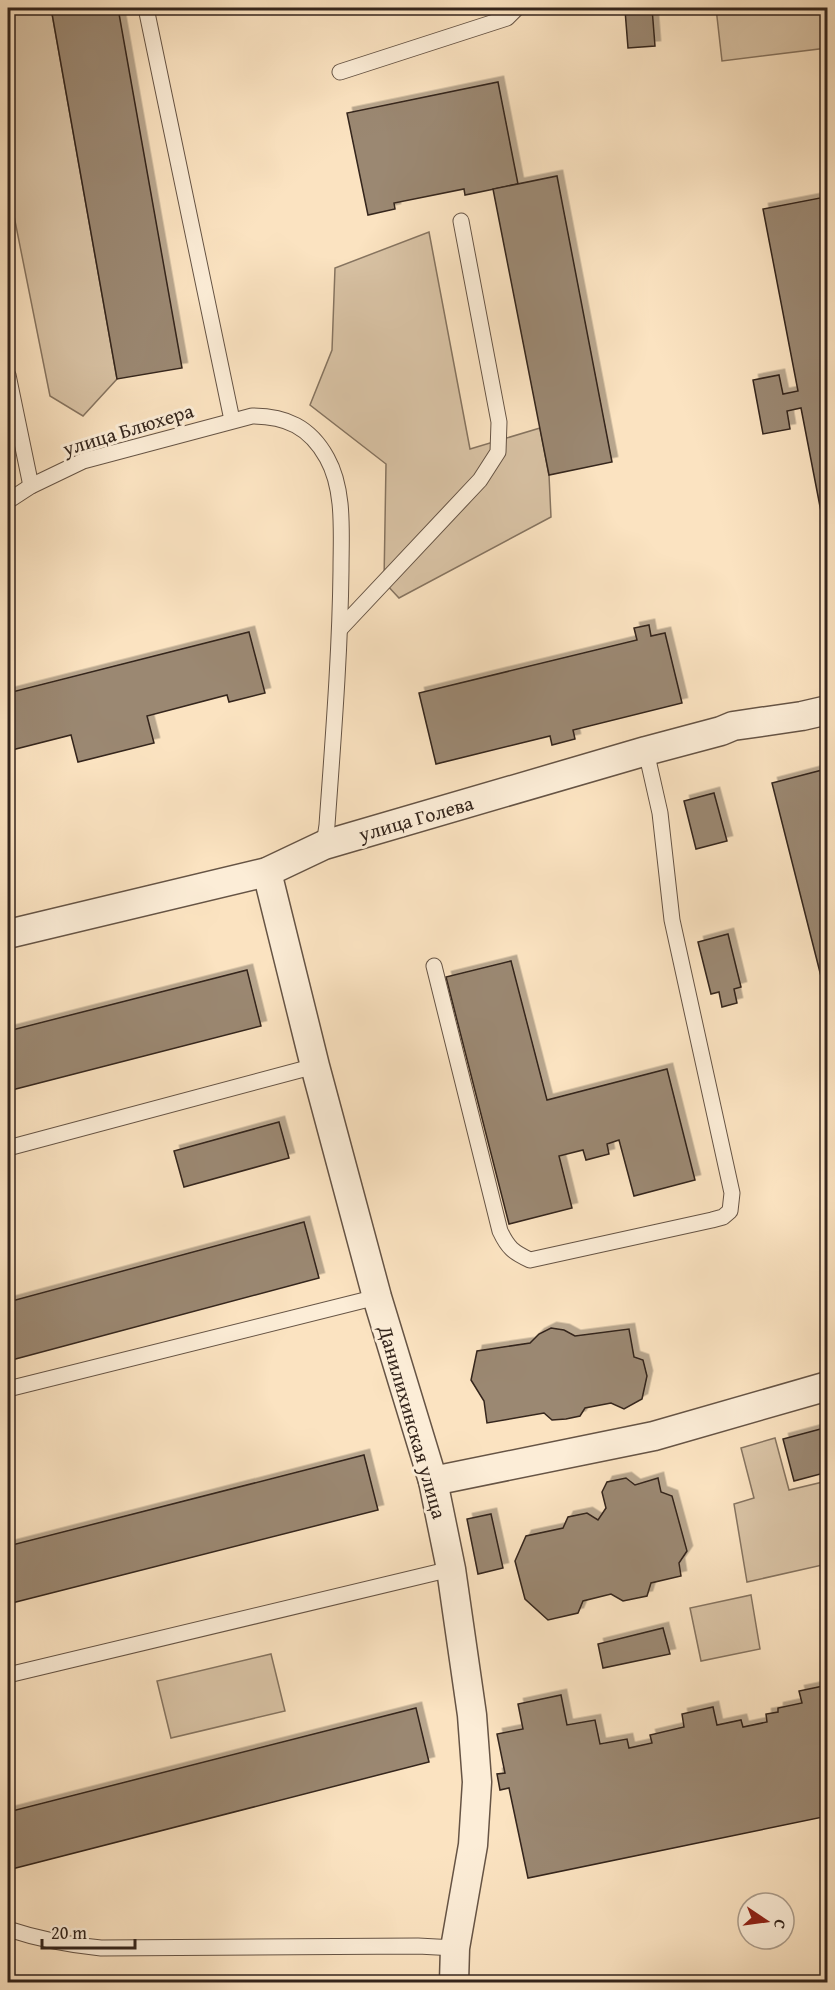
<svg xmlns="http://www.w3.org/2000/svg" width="835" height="1990" viewBox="0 0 835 1990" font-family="'Gentium Book Plus',serif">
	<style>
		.green { fill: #d9c3a5; stroke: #867460; stroke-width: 1.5 }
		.building { fill: #9b8872; stroke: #34251c; stroke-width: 1.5; filter: url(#shadow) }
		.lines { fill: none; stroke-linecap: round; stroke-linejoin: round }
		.service-casing { stroke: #665445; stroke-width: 17 }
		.minor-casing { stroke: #665445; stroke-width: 31 }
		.service { stroke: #fcedd7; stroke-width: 15 }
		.minor { stroke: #fcedd7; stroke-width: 28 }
		.labels { text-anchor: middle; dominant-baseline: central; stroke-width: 6; stroke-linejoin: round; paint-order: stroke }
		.street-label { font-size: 20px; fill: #34251c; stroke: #fcedd7 }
	</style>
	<defs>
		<filter id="shadow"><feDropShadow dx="5.5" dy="-5.5" stdDeviation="0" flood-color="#0004"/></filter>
	</defs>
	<rect width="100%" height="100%" fill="#fbe3c1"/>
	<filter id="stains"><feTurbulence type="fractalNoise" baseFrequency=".00333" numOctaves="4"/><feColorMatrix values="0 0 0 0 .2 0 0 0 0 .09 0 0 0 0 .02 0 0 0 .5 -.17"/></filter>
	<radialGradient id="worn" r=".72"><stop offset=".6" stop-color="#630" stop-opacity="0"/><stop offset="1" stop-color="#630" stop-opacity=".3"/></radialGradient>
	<!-- green -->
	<g class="green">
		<path d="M8,8H51L117,379L83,416L50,396L8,186Z"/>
		<path d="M716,8H827V48L722,61Z"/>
		<path d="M429,232L470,449L540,428L549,475L551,517L399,598L384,582L386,464L310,405L332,350L335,268Z"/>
		<path d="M775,1438L789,1490L827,1481V1564L747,1582L734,1504L754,1498L741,1448Z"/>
		<path d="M751,1595L760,1649L701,1661L690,1608Z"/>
		<path d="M271,1654L285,1711L171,1738L157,1681Z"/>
	</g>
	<!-- building -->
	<g class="building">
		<path d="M51,8H118L182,368L117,379Z"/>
		<path d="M652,8L655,46L628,48L625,10Z"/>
		<path d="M498,82L518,184L465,195L464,189L394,203L395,209L368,215L347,113Z"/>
		<path d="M557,176L612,462L549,475L493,189Z"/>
		<path d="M825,197L828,208V548L801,408L787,411L790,429L763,434L753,380L779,375L783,394L798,391L763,209Z"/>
		<path d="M649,625L651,636L665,633L682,703L573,730L575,739L552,745L550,736L436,764L419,693L637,640L634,628Z"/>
		<path d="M249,632L265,693L229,702L227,695L147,716L154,743L78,762L71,735L8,751V693Z"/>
		<path d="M826,769L828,776V1004L772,783Z"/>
		<path d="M714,793L727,841L696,849L684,801Z"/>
		<path d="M728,934L741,987L734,989L737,1003L722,1007L719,992L711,994L698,942Z"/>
		<path d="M511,961L547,1100L667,1069L695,1180L634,1196L619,1140L607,1144L609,1154L586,1160L583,1150L559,1156L572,1208L509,1224L446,977Z"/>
		<path d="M247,970L261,1026L8,1091V1031Z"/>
		<path d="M279,1122L289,1158L184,1187L174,1151Z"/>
		<path d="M304,1222L319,1278L8,1361V1302Z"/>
		<path d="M551,1328L564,1330L575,1336L629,1329L634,1357L643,1360L647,1376L642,1399L624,1409L611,1403L585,1408L580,1416L566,1419L552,1420L544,1413L487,1423L484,1401L471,1380L477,1351L530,1343L539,1334Z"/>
		<path d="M828,1427V1472L794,1481L783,1439Z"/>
		<path d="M364,1455L378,1510L8,1604V1546Z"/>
		<path d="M626,1478L635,1485L658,1478L661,1492L672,1496L687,1551L679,1563L681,1576L651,1583L647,1596L623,1601L611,1594L583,1601L578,1613L548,1620L525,1599L515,1561L526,1536L563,1528L568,1517L587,1513L598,1520L606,1508L602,1492L607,1482Z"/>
		<path d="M491,1514L503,1568L478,1574L467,1519Z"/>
		<path d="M663,1628L670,1654L603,1668L598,1644Z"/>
		<path d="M828,1685V1816L528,1878L509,1788L500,1790L497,1774L505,1773L497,1734L523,1729L518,1704L561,1695L567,1725L595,1720L600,1744L627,1739L629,1748L652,1743L650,1735L684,1727L682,1714L713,1707L717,1725L741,1720L743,1727L767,1722L766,1714L778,1712V1708L802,1703L799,1691Z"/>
		<path d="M416,1708L429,1762L8,1870V1812Z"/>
	</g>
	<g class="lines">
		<!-- service casing -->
		<g class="service-casing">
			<g id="service">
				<path d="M146,8L232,420"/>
				<path d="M340,72L507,18L517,8"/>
				<path d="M8,375L31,486"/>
				<path d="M8,501L31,486L83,461L252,416C286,416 310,427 327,458C345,490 341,534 341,570C340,655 333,740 327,825L324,845"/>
				<path d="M340,629L480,480L498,452L499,422L461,221"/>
				<path d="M434,966L500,1231C508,1248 513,1252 530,1260L712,1220L723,1217L730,1211L732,1193L672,920L660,813L646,751"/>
				<path d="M8,1148L315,1066"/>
				<path d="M8,1389L377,1297"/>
				<path d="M8,1675L451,1569"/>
				<path d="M8,1929C38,1939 69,1945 101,1948L418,1946L455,1948"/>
			</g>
		</g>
		<!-- minor casing -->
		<g class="minor-casing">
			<g id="minor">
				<path d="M267,872L315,1066L377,1297L433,1481L451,1569L472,1715L477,1782L473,1845L455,1948L454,1982"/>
				<path d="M8,934L267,872L324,845L646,751L721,731L733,726L802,716L828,710"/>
				<path d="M433,1481L654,1436L828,1386"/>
			</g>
		</g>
		<!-- service -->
		<use href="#service" class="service"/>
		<!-- minor -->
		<use href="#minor" class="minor"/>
	</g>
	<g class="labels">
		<!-- street labels -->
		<g class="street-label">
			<text transform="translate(128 429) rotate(-17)">улица Блюхера</text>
			<text transform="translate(416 818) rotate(-16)">улица Голева</text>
			<text transform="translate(413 1422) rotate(74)">Данилихинская улица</text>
		</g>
	</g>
	<!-- margin -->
	<rect width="835" height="1990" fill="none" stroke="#fbe3c1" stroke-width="30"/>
	<rect x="9" y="9" width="817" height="1972" fill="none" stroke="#34251c" stroke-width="3"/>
	<rect x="15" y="15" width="805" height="1960" fill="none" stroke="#34251c" stroke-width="1.5"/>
	<!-- north arrow -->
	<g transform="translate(766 1921) rotate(103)"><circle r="28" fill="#fcedd7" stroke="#ac9d8c" stroke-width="1.5"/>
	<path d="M0-4.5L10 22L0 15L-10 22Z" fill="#8f2418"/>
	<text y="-9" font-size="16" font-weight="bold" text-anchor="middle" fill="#34251c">С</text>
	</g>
	<!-- scale -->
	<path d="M42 1939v9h93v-9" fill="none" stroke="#34251c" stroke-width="3"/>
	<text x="51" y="1939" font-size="18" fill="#34251c" stroke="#fcedd7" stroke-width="4.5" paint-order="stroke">20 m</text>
	<rect width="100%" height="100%" filter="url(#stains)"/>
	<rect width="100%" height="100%" fill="url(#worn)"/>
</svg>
